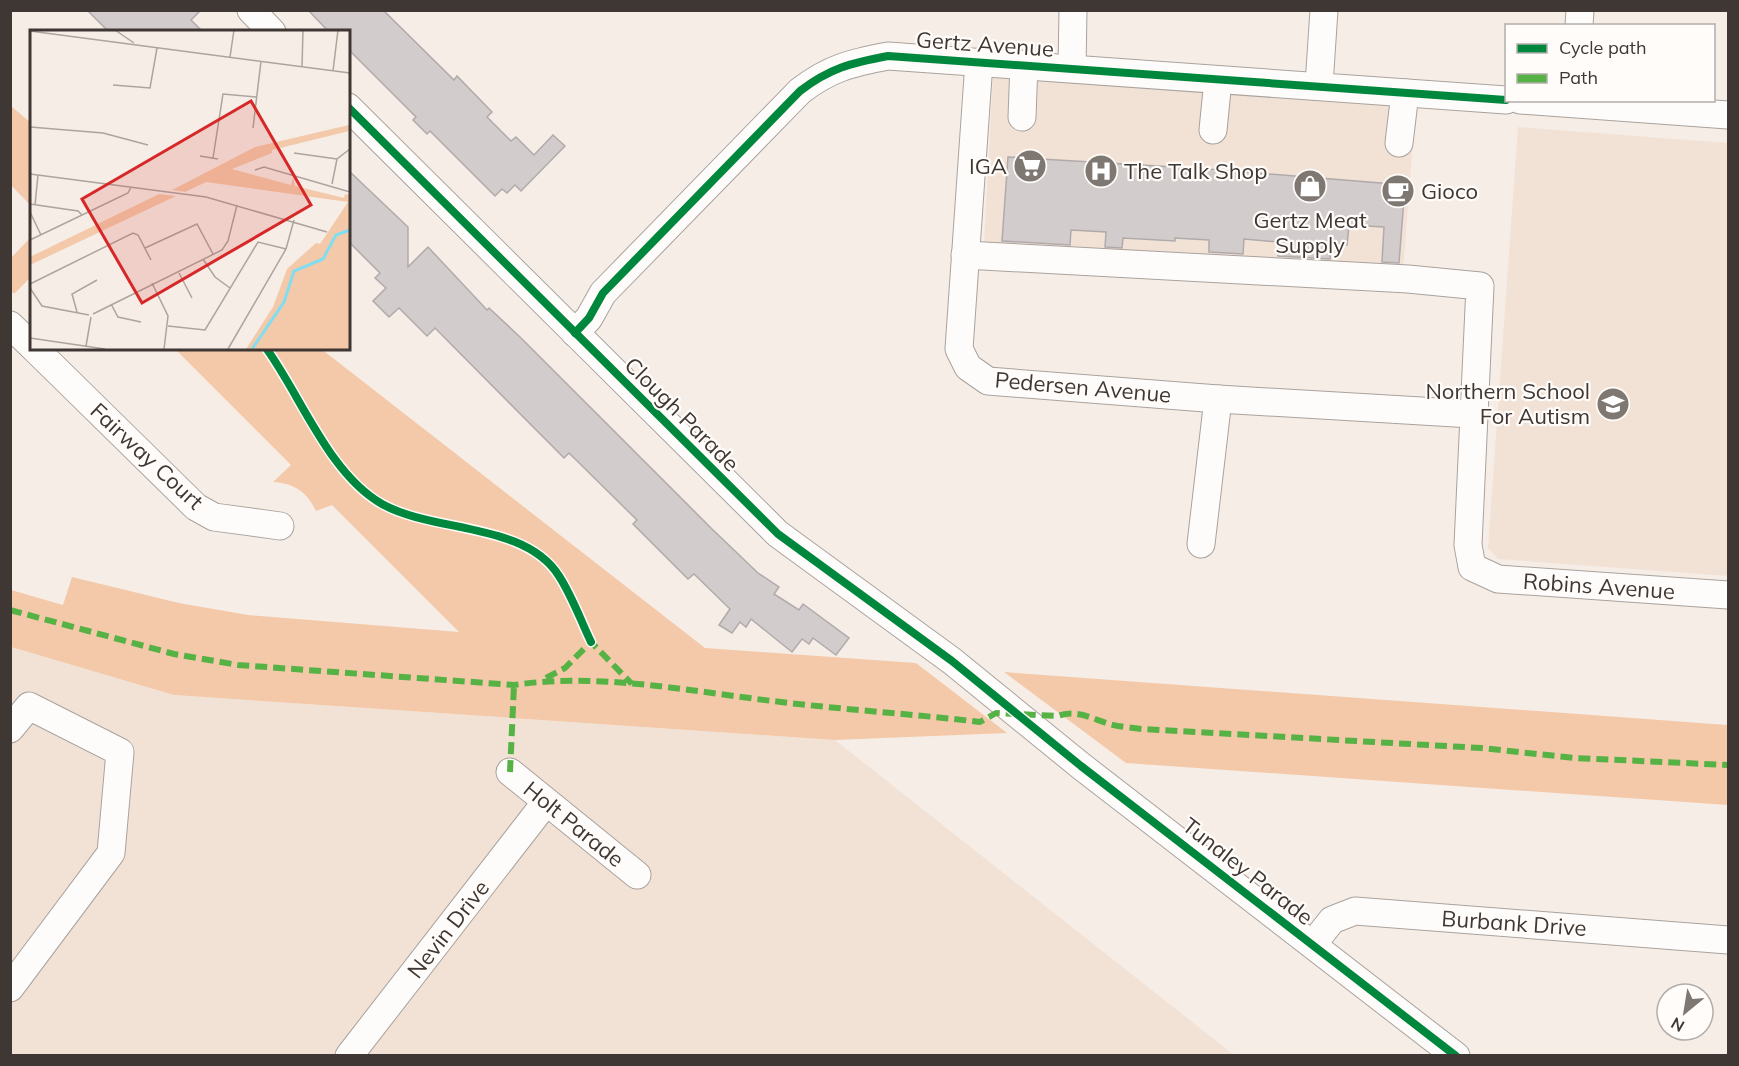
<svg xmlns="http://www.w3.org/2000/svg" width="1739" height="1066" viewBox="0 0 1739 1066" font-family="Mulish,sans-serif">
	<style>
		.built { fill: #f2e2d6 }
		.green { fill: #f3c9a9 }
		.building { fill: #d2cdcc; stroke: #b0aaaa; stroke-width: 1.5 }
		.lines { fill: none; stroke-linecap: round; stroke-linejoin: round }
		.minor-casing { stroke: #a9a29d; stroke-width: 29 }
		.minor { stroke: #fefcfb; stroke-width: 27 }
		.quiet { stroke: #57b246; stroke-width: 6; stroke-dasharray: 12 6; stroke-linecap: butt }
		.cycleway-casing { stroke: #fffcf9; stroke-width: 11 }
		.cycleway { stroke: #00873e; stroke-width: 8 }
		.labels { text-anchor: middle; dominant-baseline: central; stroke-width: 4.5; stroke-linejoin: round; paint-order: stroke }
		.street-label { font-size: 22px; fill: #3e3733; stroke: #fffcf9 }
		.poi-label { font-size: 22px; fill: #3e3733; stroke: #fffcf9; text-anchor: end }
		.inset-river { fill: none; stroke: #80def0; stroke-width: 3 }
		.inset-road { fill: none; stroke: #aca49e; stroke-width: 1.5 }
		.view { fill: #d62828; fill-opacity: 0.15; stroke: #d62828; stroke-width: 3 }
		.inset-edge { fill: none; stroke: #3e3733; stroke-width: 3 }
	</style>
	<rect width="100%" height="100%" fill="#f6ede6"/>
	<!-- built -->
	<g class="built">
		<path d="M993,76L1416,102L1402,285L983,263Z"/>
		<path d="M1518,127L1728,143V576L1498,559L1488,548Z"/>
		<path d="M10,647L174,695L835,740L1234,1055H11Z"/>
	</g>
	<!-- green -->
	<g class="green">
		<path d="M11,106L31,123V206L11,185Z"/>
		<path d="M31,237V277L14,294L11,290V258Z"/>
		<path d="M174,348H320L705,648L916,663L1007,733L835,740L174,695L11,647V590L63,605L72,577L179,603L248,615L459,632L332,505L316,511C307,492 294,483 273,482L291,465Z"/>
		<path d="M1004,672L1727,725L1728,805L1126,763Z"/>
	</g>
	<!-- building -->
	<g class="building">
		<path d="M87,10H201L191,20L203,32H109Z"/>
		<path d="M308,10H383L454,80L457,76L492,112L487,117L511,141L516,137L534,155L553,135L565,146L521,191L515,185L507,193L502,189L495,196L430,131L427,134L413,120L416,117L348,49V32H329Z"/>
		<path d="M1008,157L1208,169L1405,185L1399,263L1382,262L1384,227L1367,226L1349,225L1347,245L1331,243L1330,259L1278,256L1279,242L1244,239L1243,254L1209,252V240L1175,238V241L1123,238L1122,248L1105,247L1106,232L1071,230L1070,245L1002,241Z"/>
		<path d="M348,170L408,227V267L428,247L487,310L489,308L520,337L712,529L758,573L779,587L774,594L799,610L803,604L849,638L836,655L813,638L809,644L802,639L792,652L751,619L746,627L740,622L732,633L719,625L730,609L694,574L688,579L633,524L637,520L569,453L564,458L435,328L427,336L399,308L389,317L373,301L386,288L375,278L380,273L348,241Z"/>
	</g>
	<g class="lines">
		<!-- minor casing -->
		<g class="minor-casing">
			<g id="minor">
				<path d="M251,10L272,32"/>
				<path d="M1579,26L1580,10"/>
				<path d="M979,62L959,349L968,367L988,381L1218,399L1472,414"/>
				<path d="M1072,68L1073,10"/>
				<path d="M1319,85L1324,10"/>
				<path d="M1520,100L1728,115"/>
				<path d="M348,107L778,534L952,661L1081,766L1456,1056"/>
				<path d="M1022,117L1024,64"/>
				<path d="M1213,130L1218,80"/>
				<path d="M1399,143L1405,93"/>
				<path d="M965,255L1408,279L1480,286L1468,545L1472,567L1498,579L1728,595"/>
				<path d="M10,325L32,346"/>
				<path d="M575,333L589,318L603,293L800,91C830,68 851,63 888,56L1506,100"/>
				<path d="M34,348L196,507L214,517L280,526"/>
				<path d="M1201,544L1218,399"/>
				<path d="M10,729L29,706L120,752L111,853L10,988"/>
				<path d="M510,772L637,875"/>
				<path d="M1313,944L1332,920L1355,911L1728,940"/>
				<path d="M349,1056L546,802"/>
			</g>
		</g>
		<!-- minor -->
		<use href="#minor" class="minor"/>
		<!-- quiet -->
		<g class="quiet">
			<path d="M10,610L174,654L238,665L514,685C602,672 693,692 781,702C847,710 914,714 980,722L996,713L1058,716C1080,708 1096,722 1118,726C1125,727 1134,728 1142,729L1481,748L1575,758L1728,765"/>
			<path d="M546,678L565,668L591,642L632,684"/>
			<path d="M510,772L514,685"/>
		</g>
		<!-- cycleway casing -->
		<g class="cycleway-casing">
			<g id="cycleway">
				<path d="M348,107L778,534L952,661L1081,766L1456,1056"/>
				<path d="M575,333L589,318L603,293L800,91C830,68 851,63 888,56L1506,100"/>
				<path d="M266,348C301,396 329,474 382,504C434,533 525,522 559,576C572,596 581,621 591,642"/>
			</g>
		</g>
		<!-- cycleway -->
		<use href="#cycleway" class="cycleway"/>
	</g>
	<!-- icons -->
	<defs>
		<g id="supermarket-disc" transform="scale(1.725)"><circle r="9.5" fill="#7e7772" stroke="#fffcf9"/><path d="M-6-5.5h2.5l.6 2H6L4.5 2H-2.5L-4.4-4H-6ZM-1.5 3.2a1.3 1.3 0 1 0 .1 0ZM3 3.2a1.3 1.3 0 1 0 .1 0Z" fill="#fff"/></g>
		<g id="hospital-disc" transform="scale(1.725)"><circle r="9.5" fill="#7e7772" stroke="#fffcf9"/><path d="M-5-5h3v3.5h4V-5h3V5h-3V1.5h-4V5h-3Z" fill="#fff"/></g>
		<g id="shop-disc" transform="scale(1.725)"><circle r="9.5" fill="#7e7772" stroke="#fffcf9"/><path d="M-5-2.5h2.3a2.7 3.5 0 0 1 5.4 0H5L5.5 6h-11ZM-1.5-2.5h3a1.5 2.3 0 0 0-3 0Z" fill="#fff"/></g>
		<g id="cafe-disc" transform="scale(1.725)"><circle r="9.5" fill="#7e7772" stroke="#fffcf9"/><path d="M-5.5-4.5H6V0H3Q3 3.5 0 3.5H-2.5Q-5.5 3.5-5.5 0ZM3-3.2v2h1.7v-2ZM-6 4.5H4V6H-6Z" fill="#fff"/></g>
		<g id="school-disc" transform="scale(1.725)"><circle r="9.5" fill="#7e7772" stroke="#fffcf9"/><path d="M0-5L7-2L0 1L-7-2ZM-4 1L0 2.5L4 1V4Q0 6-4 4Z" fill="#fff"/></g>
	</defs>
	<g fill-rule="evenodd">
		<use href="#supermarket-disc" x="1030" y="166"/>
		<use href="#hospital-disc" x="1101" y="171"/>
		<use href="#shop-disc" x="1310" y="186"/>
		<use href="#cafe-disc" x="1398" y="191"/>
		<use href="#school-disc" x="1613" y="404"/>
	</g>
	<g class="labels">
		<!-- street labels -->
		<g class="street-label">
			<text transform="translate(985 44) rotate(4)">Gertz Avenue</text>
			<text transform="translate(1083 387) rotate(5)">Pedersen Avenue</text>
			<text transform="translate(682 414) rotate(45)">Clough Parade</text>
			<text transform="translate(147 456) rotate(43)">Fairway Court</text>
			<text transform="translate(1599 586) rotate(4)">Robins Avenue</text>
			<text transform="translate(574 824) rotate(39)">Holt Parade</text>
			<text transform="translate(1248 871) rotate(38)">Tunaley Parade</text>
			<text transform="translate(1514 923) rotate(4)">Burbank Drive</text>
			<text transform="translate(448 929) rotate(-52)">Nevin Drive</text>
		</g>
		<!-- poi labels -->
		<g class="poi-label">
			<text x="1007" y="166">IGA</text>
			<text x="1124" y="171" text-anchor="start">The Talk Shop</text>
			<text x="1421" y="191" text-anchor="start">Gioco</text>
			<text x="1310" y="220" text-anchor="middle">Gertz Meat<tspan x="1310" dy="25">Supply</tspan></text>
			<text x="1590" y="391">Northern School<tspan x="1590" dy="25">For Autism</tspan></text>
		</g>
	</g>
	<!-- overview -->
	<g transform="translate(30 30)">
		<rect width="320" height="320" fill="#f6ede6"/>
		<path d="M319,95V101L242,120V123L202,139L261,155L263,147L265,156L314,168L315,164L319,165V319H216L243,277L257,239L286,213L290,214L318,172L176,152L155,162L142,160L225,117ZM129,164L146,166L0,235V227Z" fill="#f3c9a9"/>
		<path class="inset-river" d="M222,319L254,272L264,241L293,229L306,205L320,200"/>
		<path class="inset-road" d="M85,0L104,13M0,1L320,43M200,27L204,0M272,37L273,0M303,41L308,0M83,55L120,58L127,18M0,97L73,103L118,115M223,98L231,31M264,123L307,129M170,126L188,129M183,128L193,64L226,67M225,140L234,137L320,162M0,144L176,167L297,202M302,154L307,129L320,119M0,174L48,181L52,185M5,175L8,145M0,182L11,205M0,210L98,163L101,157M115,218L167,194L183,224M173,229L185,247L200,258M148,241L162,268M122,253L138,286L134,319M0,254L103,203L108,205L121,230M0,258L12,276L59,285M81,274L88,287L111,292M47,282L42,264L67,250M63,284L192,220L198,211L207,175M138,296L175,300L228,212L256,219M0,308L75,319M56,316L61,287M198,319L256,219L264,190"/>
		<path class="view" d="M221,71L281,175L112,273L52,169Z"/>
		<rect width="320" height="320" class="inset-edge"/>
	</g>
	<!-- border -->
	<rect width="1739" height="1066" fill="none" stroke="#3e3733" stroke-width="24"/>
	<!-- legend -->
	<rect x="1505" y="24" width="210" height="78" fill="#fffcf9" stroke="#b2adaa" stroke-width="1.5"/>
	<rect x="1517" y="44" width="30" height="9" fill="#00873e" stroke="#b2adaa" stroke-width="1.5"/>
	<text x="1559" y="54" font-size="18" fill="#3e3733">Cycle path</text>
	<rect x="1517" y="74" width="30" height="9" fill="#57b246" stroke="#b2adaa" stroke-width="1.5"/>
	<text x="1559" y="84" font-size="18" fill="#3e3733">Path</text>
	<!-- north arrow -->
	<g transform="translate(1685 1012) rotate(210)"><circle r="28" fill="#fffcf9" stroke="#b2adaa" stroke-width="1.5"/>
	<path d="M0-4.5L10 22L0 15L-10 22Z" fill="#7e7772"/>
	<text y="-9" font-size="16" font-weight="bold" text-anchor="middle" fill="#3e3733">N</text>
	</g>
</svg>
